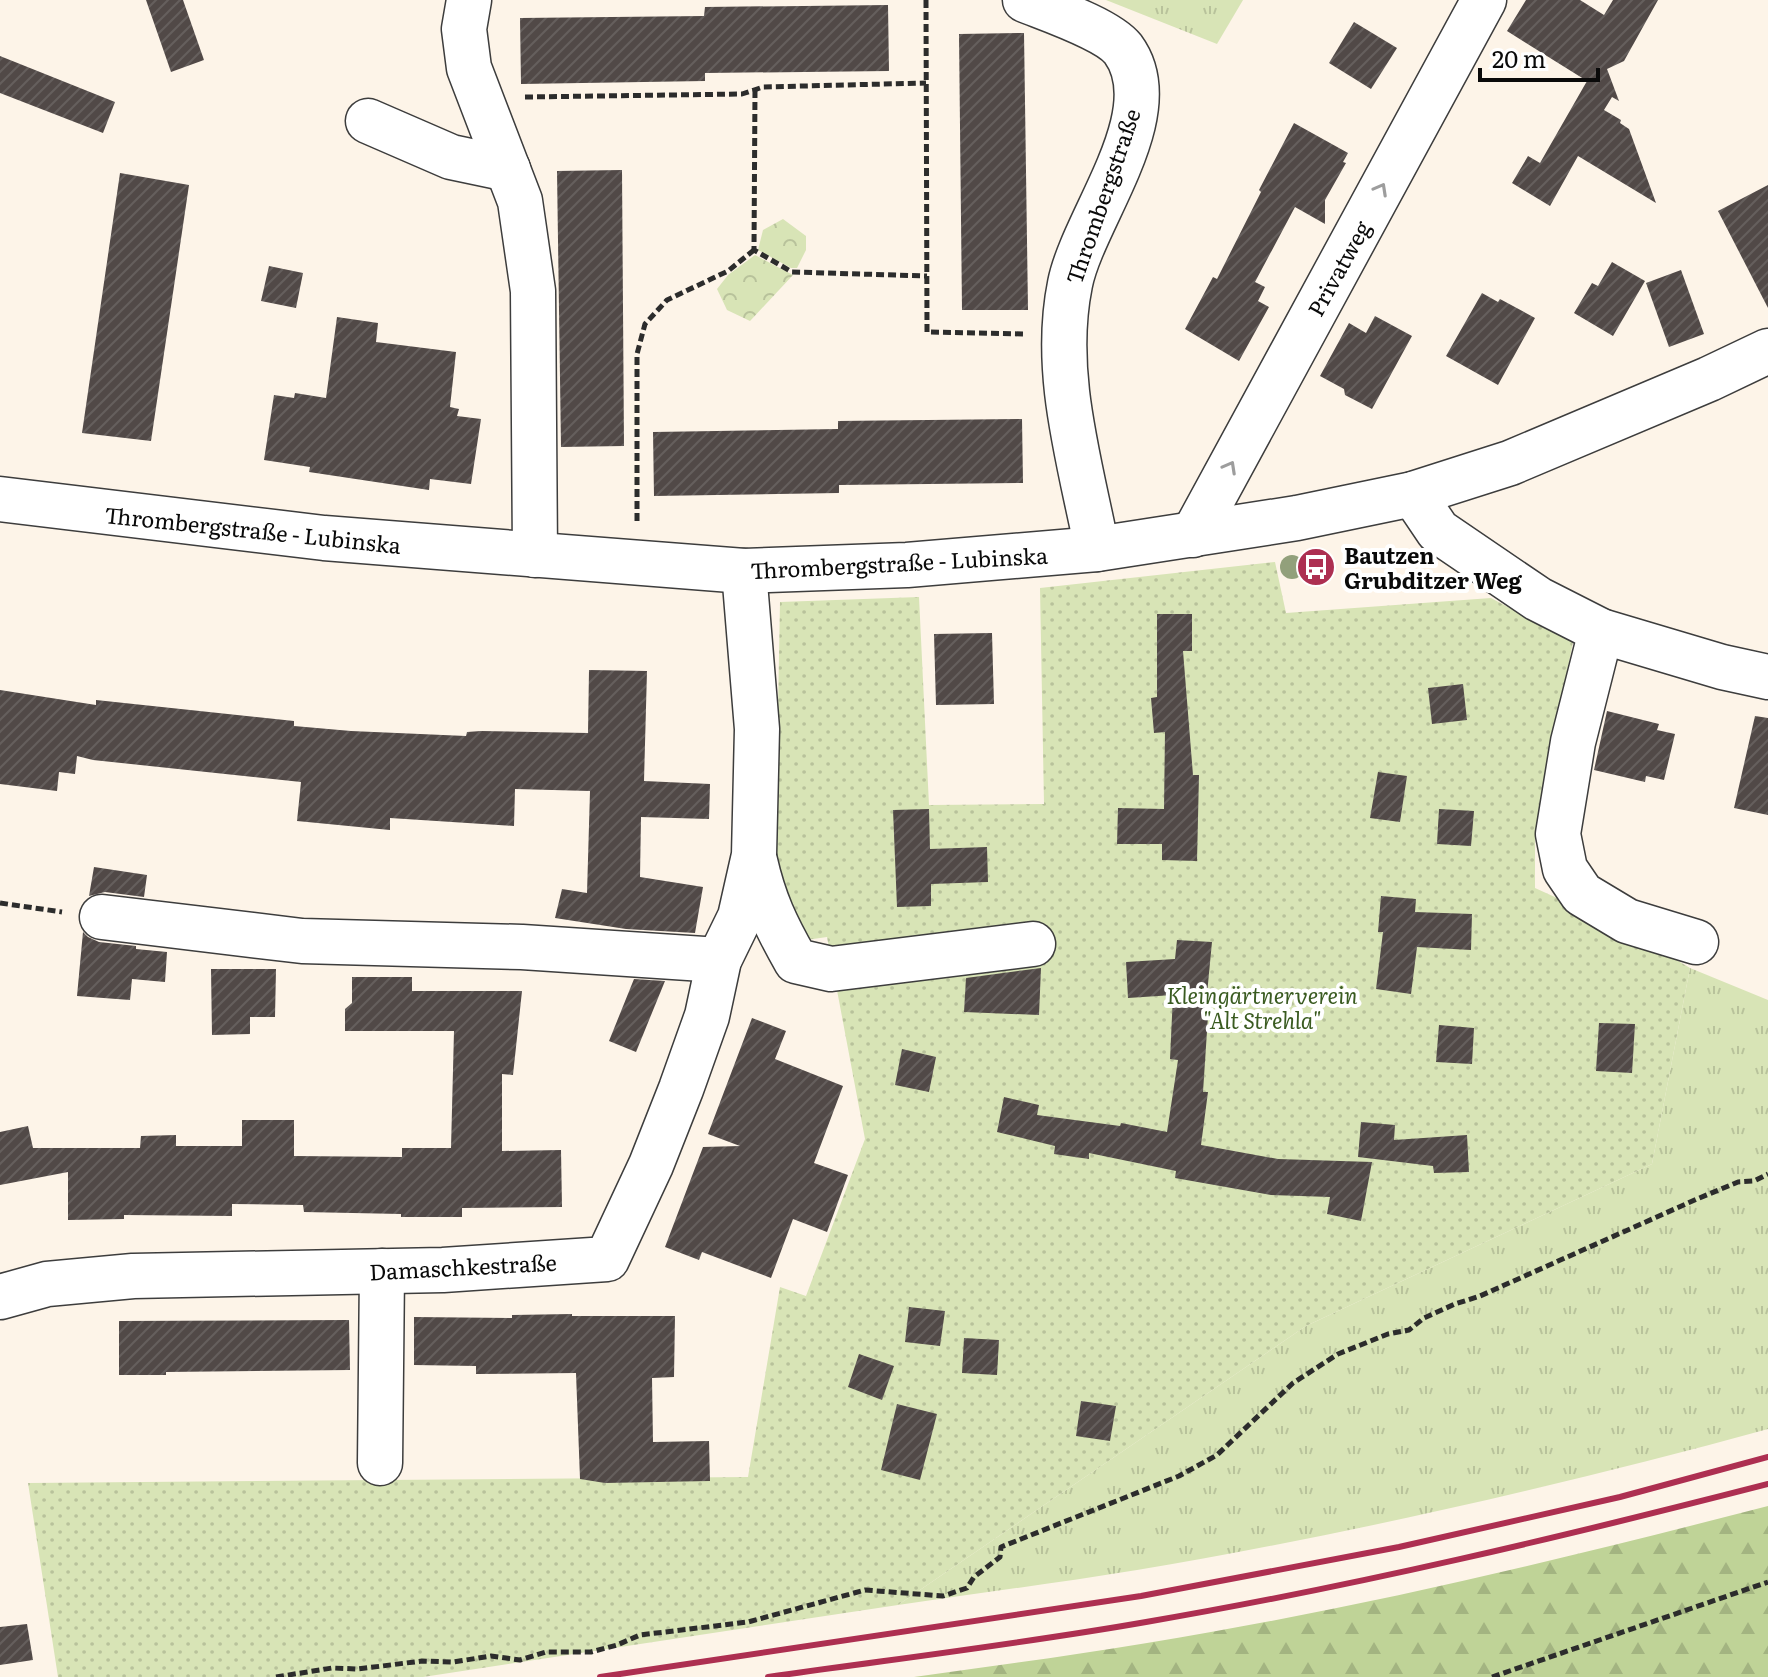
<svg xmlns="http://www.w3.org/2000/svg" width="1768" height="1677" viewBox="0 0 1768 1677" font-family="Literata,serif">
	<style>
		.grass { fill: url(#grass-tufts) }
		.forest { fill: url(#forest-firs) }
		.park { fill: url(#park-crowns) }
		.garden { fill: url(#garden-dots) }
		.building { fill: url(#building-hatch) }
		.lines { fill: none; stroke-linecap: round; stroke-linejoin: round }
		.minor-casing { stroke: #3d3d3d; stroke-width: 47 }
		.path { stroke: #2c2c2c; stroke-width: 5; stroke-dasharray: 8 4; stroke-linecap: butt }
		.minor { stroke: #fff; stroke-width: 44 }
		.rail { stroke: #ad2f51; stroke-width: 6 }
		.tree { fill: #92a07b }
		.oneway { stroke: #9d9d9d }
		.labels { text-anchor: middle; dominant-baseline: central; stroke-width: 8; stroke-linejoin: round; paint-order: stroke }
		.street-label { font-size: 22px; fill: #0a0a0a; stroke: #fff }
		.poi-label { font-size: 22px; font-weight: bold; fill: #0a0a0a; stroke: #fff; text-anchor: start }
		.park-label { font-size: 22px; font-style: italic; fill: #3a5b21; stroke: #fff }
	</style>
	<defs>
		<pattern id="grass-tufts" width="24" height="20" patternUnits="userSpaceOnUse" patternTransform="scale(2)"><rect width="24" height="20" fill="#d8e4b6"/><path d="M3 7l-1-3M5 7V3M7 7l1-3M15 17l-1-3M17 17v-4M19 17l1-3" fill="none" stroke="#b8c29b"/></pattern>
		<pattern id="forest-firs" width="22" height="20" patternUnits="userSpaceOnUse" patternTransform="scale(2)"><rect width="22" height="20" fill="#bfd397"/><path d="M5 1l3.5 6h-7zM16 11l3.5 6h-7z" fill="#a3b481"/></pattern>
		<pattern id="park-crowns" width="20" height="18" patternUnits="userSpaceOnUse" patternTransform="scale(2)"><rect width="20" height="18" fill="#d8e4b6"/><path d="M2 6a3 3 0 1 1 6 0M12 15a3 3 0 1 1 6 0" fill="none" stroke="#b8c29b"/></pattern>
		<pattern id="garden-dots" width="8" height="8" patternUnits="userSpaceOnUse" patternTransform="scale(2)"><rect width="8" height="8" fill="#d8e4b6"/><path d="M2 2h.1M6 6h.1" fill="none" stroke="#b8c29b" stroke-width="1.8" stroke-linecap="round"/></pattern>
		<pattern id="building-hatch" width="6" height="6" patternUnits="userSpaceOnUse" patternTransform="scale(2)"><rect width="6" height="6" fill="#514947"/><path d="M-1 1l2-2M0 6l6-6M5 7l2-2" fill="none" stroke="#655f5d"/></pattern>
	</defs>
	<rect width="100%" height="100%" fill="#fdf4e8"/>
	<!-- grass -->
	<g class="grass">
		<path d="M1106,0H1243L1217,44Z"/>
		<path d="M1690,968L1768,1000V1429C1560,1486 1350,1534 1137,1570C1058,1583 978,1593 898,1605L1306,1326L1652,1164Z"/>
	</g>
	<!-- forest -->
	<path class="forest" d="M1768,1506V1677H914C991,1666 1070,1656 1147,1643C1356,1609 1563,1559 1768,1506Z"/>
	<!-- park -->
	<g class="park">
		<path d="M783,219L806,236V250L797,268H791L758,250L763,230Z"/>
		<path d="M755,255L793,275L750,321L727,310L717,289L728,275Z"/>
	</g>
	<!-- garden -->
	<path class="garden" d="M1275,562L1286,613L1491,598L1573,642L1535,833V888L1621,927L1690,968L1652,1164L1306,1326L898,1605L423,1677H58L28,1483L748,1477L780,1287L806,1296L865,1139L827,937L806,940L775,870L780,602L919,597L929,805L1044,804L1040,588Z"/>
	<!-- building -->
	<g class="building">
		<path d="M146,0H183L204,60L171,72Z"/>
		<path d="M1526,0H1580L1604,15L1613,0H1658L1624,61L1607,69L1619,101L1612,97L1604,110L1621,120L1620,123L1629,129L1656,203L1578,156L1550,206L1512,183L1528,156L1540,163L1587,81L1507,31Z"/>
		<path d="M888,5L889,71L705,73V81L521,84L520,18L704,16L705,7Z"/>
		<path d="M1354,22L1397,48L1371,89L1329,63Z"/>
		<path d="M1024,33L1028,310H962L959,34Z"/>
		<path d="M0,56L115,102L103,133L0,93Z"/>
		<path d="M1294,123L1348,153L1343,162L1346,163L1325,200V224L1295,207L1255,282L1265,287L1258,301L1269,307L1239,361L1185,329L1213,277L1217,279L1261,192L1259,190Z"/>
		<path d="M622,170L624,446L561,447L557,171Z"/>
		<path d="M120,173L189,185L151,441L82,433Z"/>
		<path d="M1768,185V308L1718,211Z"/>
		<path d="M1612,262L1645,281L1613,336L1574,313L1592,283L1598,286Z"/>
		<path d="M269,266L303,273L296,308L261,301Z"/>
		<path d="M1681,270L1704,334L1669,347L1646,283Z"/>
		<path d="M1482,293L1498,302L1500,299L1535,318L1498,385L1446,356Z"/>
		<path d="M1375,316L1412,336L1372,409L1345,395L1344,389L1320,376L1349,323L1366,333Z"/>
		<path d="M337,317L378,323L376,342L456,352L450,407L459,409L457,416L481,419L471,484L430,479L429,490L309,472L310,467L264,460L274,395L294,398L295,393L326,398Z"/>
		<path d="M1022,419L1023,483L839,485V493L654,496L653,432L838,429V421Z"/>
		<path d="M1157,614H1192V651H1183L1193,775H1199L1197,861L1162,860V844H1117L1118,808L1164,809L1165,732L1154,733L1151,698L1157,697Z"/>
		<path d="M992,633L994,704L936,705L934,634Z"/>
		<path d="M589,670L647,671L644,781L710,784L709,819L641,817L640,877L703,887L695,933L626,929L555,918L562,889L587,893L590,791L515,789L514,826L390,818V830L297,821L301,782L93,760L77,756L75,774L59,772L57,791L0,784V690L96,705V700L294,721V726L351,731L466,736L467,732L481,731L588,733Z"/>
		<path d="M1463,684L1467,720L1432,724L1428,688Z"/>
		<path d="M1607,711L1659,724L1657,730L1675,734L1664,780L1646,776L1645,782L1594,770Z"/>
		<path d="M1755,716L1768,718V815L1734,808Z"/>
		<path d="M1378,772L1407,776L1400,822L1370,818Z"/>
		<path d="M929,809L930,849L987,847L988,882L931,884V906L897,907L893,810Z"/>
		<path d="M1439,809L1474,811L1471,846L1437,844Z"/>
		<path d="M94,867L147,875L144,897L105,892L89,896Z"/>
		<path d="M1381,896L1416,899L1415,912L1472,914L1471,950L1417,947L1411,994L1376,989L1383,932H1378Z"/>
		<path d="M83,932L88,937L99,942L136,946V949L167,952L165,982L132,979L130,1000L77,996Z"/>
		<path d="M1177,940L1212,942L1205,1015L1208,1016L1203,1092H1208L1201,1145L1278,1159L1372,1162L1361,1221L1327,1214L1330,1197L1271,1195L1175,1178L1176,1171L1089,1153V1159L1054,1154L1055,1146L997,1132L1004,1097L1039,1105L1037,1115L1120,1126L1121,1123L1167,1132L1178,1060L1170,1059L1173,995L1128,998L1126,962L1175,959Z"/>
		<path d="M1041,968L1039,1015L964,1012L966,978Z"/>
		<path d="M211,969H276L275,1017H250V1034L212,1035Z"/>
		<path d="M352,977H412V991H522L513,1075L502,1074V1151L561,1150L562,1207L462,1208V1217H401V1214L304,1212L303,1205L232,1204V1216L124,1215V1219L68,1220V1172L0,1185V1132L28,1126L33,1148H140L141,1136L176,1135V1146H242V1120H294V1156L402,1157V1148H451L454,1031H345V1009L352,1003Z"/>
		<path d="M634,979L665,981L636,1052L609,1041Z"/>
		<path d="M752,1018L786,1031L775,1059L843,1086L814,1163L848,1175L827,1232L793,1219L771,1278L702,1252L699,1260L665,1247L703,1147L740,1146L708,1134Z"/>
		<path d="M1599,1023L1635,1024L1632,1073L1596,1071Z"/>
		<path d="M1439,1025L1474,1028L1472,1064L1436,1062Z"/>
		<path d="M902,1049L936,1057L929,1092L895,1085Z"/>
		<path d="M1361,1122L1395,1125L1394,1140L1467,1135L1469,1172L1434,1173L1433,1166L1358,1157Z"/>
		<path d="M909,1307L945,1311L940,1346L905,1342Z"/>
		<path d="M572,1314V1316H675L674,1377L652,1378L653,1442L709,1441L710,1481L605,1483L580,1479L576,1373L476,1374V1366L414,1365V1317L512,1318V1315Z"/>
		<path d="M349,1320L350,1370L166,1372V1375H119V1321Z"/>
		<path d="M964,1338L999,1340L997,1375L962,1373Z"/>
		<path d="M859,1354L894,1366L882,1400L848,1387Z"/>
		<path d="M1081,1401L1116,1406L1110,1441L1076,1436Z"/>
		<path d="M897,1404L937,1414L920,1480L881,1470Z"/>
		<path d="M27,1624L33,1660L0,1665V1627Z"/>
	</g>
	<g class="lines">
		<!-- minor casing -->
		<g class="minor-casing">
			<g id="minor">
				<path d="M469,0L464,29L469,68L520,201L533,291L535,555"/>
				<path d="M1025,0C1050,10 1107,29 1123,49C1170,113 1083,218 1070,284C1052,372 1080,462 1097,549"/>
				<path d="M368,121L451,157L508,169"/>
				<path d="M1413,494L1438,531L1538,599L1601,631L1722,667L1768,677"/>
				<path d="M0,499L324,538L744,571L907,565L1097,549L1297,518L1413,494L1510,463L1709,379L1768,351"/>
				<path d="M1193,535L1484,0"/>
				<path d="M1601,631L1573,742L1558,834L1565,869L1582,894L1627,921L1696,942"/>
				<path d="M755,861C764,901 776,926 796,961L831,969L1033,944"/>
				<path d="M102,917L302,941L522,947L719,960"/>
				<path d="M0,1297L47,1284L133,1276L443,1270L607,1259L651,1165L681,1089L707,1016L719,960L740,917L754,855L757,729L744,571"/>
				<path d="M380,1463L382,1271"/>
			</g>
		</g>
		<!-- path -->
		<g class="path">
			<path d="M926,0L927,332L1023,334"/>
			<path d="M755,90L754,250L792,272L927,276"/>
			<path d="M525,97L742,94L763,87L926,83"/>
			<path d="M637,521V354L645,324L667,300L728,271L754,250"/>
			<path d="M0,903L62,912"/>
			<path d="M276,1677L332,1668L358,1669L422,1661L453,1662L491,1656L520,1660L546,1652H591L617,1645L640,1635L748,1622L865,1590L943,1596L967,1588L974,1577L1000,1557L1001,1547L1179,1476L1217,1455L1293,1383L1338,1354L1388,1334L1409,1330L1424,1318L1455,1304L1480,1296L1697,1199L1738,1182L1754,1181L1768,1174"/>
			<path d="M1492,1677L1768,1582"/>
		</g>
		<!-- minor -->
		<use href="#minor" class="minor"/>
		<!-- rail -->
		<g class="rail">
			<path d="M600,1677L1141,1596L1399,1547L1620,1497L1768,1457"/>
			<path d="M768,1677C894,1659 1021,1644 1146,1622C1356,1586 1562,1537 1768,1484"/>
		</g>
	</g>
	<!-- trees -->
	<circle class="tree" cx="1292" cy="567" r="12"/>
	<!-- one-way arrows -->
	<defs><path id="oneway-chevron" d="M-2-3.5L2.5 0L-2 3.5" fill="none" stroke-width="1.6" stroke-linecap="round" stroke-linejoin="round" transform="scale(2)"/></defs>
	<g class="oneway">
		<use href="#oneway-chevron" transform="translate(1381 189) rotate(-61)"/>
		<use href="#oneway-chevron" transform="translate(1230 467) rotate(-61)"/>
	</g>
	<!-- icons -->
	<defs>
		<g id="bus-disc" transform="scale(2)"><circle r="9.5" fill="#ad2f51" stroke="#fff"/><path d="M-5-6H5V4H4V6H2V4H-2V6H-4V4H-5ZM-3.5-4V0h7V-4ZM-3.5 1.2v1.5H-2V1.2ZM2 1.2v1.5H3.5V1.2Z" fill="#fff"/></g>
	</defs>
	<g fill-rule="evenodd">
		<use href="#bus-disc" x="1316" y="567"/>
	</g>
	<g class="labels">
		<!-- street labels -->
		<g class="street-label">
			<text transform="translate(1102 196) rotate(-71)">Thrombergstraße</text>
			<text transform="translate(1338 268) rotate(-61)">Privatweg</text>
			<text transform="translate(253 529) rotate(6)">Thrombergstraße - Lubinska</text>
			<text transform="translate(899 562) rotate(-3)">Thrombergstraße - Lubinska</text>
			<text transform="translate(463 1266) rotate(-3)">Damaschkestraße</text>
		</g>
		<!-- poi labels -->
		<g class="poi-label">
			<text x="1344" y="554">Bautzen<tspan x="1344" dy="25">Grubditzer Weg</tspan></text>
		</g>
		<!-- park labels -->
		<g class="park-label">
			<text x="1262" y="994">Kleingärtnerverein<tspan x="1262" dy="25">"Alt Strehla"</tspan></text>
		</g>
	</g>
	<!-- scale -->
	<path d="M1480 68v12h118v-12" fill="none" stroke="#0a0a0a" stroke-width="4"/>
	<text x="1492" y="68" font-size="24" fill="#0a0a0a" stroke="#ffffff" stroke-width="6" paint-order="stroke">20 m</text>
</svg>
